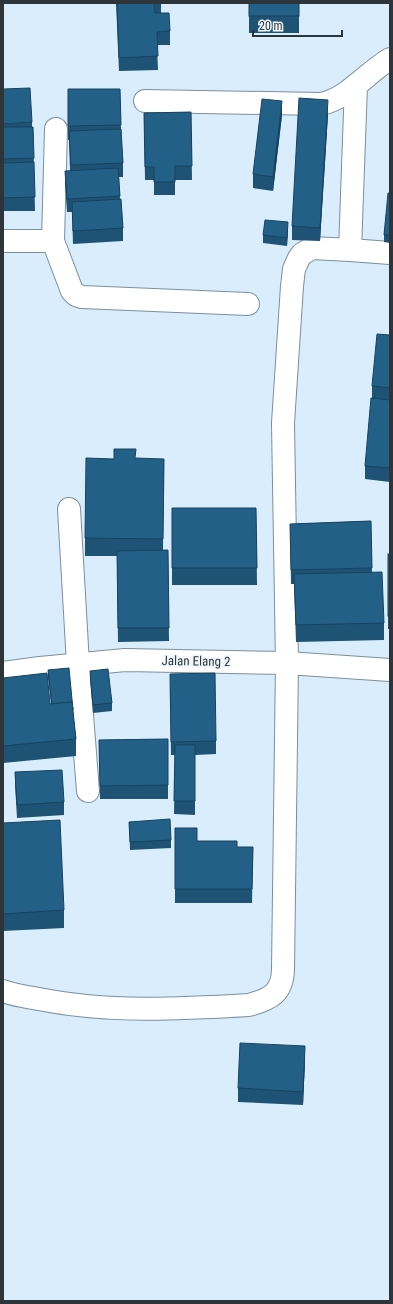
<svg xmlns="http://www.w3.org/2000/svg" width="393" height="1304" viewBox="0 0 393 1304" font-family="'Roboto Condensed',sans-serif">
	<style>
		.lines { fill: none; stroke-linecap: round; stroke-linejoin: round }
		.street-casing { stroke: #7c8f9d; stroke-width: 24 }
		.street { stroke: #fff; stroke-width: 22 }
		.wall { fill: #1e5375 }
		.shaded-wall { fill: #18435f }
		.building { fill: #236088; stroke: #18435f }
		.labels { text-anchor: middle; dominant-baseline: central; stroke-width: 4; stroke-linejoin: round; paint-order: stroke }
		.street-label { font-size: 13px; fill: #2d353b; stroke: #f0f8fe }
	</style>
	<rect width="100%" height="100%" fill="#d9edfc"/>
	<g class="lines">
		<!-- street casing -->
		<g class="street-casing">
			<g id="street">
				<path d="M145,101L321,104C349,98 366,73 390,59"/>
				<path d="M3,241H53L56,129"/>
				<path d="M53,241L72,291L76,295L82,297L248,304"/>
				<path d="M350,250L356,85"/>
				<path d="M69,509L78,664L88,791"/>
				<path d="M3,673L40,668L125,660L287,663L390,670"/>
				<path d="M3,991C14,995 27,997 39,999C108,1013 179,1009 249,1005C271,999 282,993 283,970L287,663L283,423L292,286L294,269L299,258L302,254L312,248L350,250L390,253"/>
			</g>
		</g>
		<!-- street -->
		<use href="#street" class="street"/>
	</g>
	<!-- wall -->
	<g class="wall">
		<path d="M116,3H161V13L170,31V45H157L158,70L119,71Z"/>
		<rect x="249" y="3" width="50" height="30"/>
		<path d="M3,89L32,122V127H33L35,211H3Z"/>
		<path d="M68,89H120L121,129L123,163V177H119L120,199L123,228V241L73,244L72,212H67L65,184V171H70L69,140H68Z"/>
		<path d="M191,112L192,180H175V195H154V180H145L144,113Z"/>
		<path d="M328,114L320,241L292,240V226Z"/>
		<path d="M282,115L273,191L253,188V174Z"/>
		<path d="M390,193V243L384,242V235Z"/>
		<path d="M288,230L287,246L263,243V235Z"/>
		<path d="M390,335V482L365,479V466L372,398V386Z"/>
		<path d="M136,459H164L163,550H168L169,641L118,642L117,556H85V538Z"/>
		<path d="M172,508H256L257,585H172Z"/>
		<path d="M371,521L372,572L384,623V640L296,642L294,584H291L290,524Z"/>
		<rect x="388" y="554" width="2" height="75"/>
		<path d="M48,670L73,710L76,739V756L3,763V678L51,704L48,678Z"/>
		<path d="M90,671L112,703V711L93,713L90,679Z"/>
		<path d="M170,687L216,741V754L195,755V815L174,814L175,755H171Z"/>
		<path d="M168,739V799H100L99,740Z"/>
		<path d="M15,772L64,802V815L17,818L15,785Z"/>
		<path d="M129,822L171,840V848L130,850Z"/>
		<path d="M3,823L64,910V928L3,931Z"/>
		<path d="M175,828L197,841L237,847H253L252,903H175Z"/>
		<path d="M305,1060L303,1105L238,1102V1088Z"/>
	</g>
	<!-- shaded-wall -->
	<g class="shaded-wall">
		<path d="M328,100V114L320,241V228Z"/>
		<path d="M282,101V115L273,191V177Z"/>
		<path d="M288,222V230L287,246V238Z"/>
		<path d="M305,1046V1060L303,1105V1092Z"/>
	</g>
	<!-- building -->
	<g class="building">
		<path d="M117,3H154L155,13H169L170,31L157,32L158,56L119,58Z"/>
		<rect x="249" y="3" width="50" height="13"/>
		<path d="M30,88L32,122L3,124V89Z"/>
		<path d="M68,89H120L121,125L68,126Z"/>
		<path d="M299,98L328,100L320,228L292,226Z"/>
		<path d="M262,99L282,101L273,177L253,174Z"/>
		<path d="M191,112L192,166H175V182H154V167H145L144,113Z"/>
		<path d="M3,127H33L34,158L3,159Z"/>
		<path d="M121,129L123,163L71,165L69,131Z"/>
		<path d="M34,162L35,197L3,198V163Z"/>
		<path d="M118,168L120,196L67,199L65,171Z"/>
		<path d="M388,193H390V235H384Z"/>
		<path d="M121,199L123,228L73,231L72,202Z"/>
		<path d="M265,220L288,222L287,238L263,235Z"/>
		<path d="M377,334L390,335V388L372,386Z"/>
		<path d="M371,398L390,400V468L365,466Z"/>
		<path d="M114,449H136L135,458L164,459L163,539L85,538L86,458L114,459Z"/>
		<path d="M172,508H256L257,568H172Z"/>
		<path d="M371,521L372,568L291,570L290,524Z"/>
		<path d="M168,550L169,628H118L117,551Z"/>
		<rect x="388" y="554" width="2" height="62"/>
		<path d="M382,572L384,623L296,625L294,574Z"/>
		<path d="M69,668L73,710L72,702L52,704L48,670Z"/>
		<path d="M108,669L112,703L93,705L90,671Z"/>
		<path d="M47,673L50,704L72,702L76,739L3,746V678Z"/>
		<path d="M215,673L216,741L171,742L170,674Z"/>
		<path d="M168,739V785L100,786L99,740Z"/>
		<path d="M175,745H195V801H174Z"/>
		<path d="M62,770L64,802L17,805L15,772Z"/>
		<path d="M170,819L171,840L130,842L129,822Z"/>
		<path d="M60,820L64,910L3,914V823Z"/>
		<path d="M175,828H197V841H237V847H253L252,889H175Z"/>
		<path d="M240,1043L305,1046L303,1092L238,1088Z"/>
	</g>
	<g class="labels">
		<!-- street labels -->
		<g class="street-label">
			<text transform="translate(196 661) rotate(1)">Jalan Elang 2</text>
		</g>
	</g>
	<!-- border -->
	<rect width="393" height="1304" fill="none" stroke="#2d353b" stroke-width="8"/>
	<!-- scale -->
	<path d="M253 30v6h89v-6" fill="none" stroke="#2d353b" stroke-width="2"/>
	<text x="259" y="30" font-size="12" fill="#2d353b" stroke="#f0f8fe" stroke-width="3" paint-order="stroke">20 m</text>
</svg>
